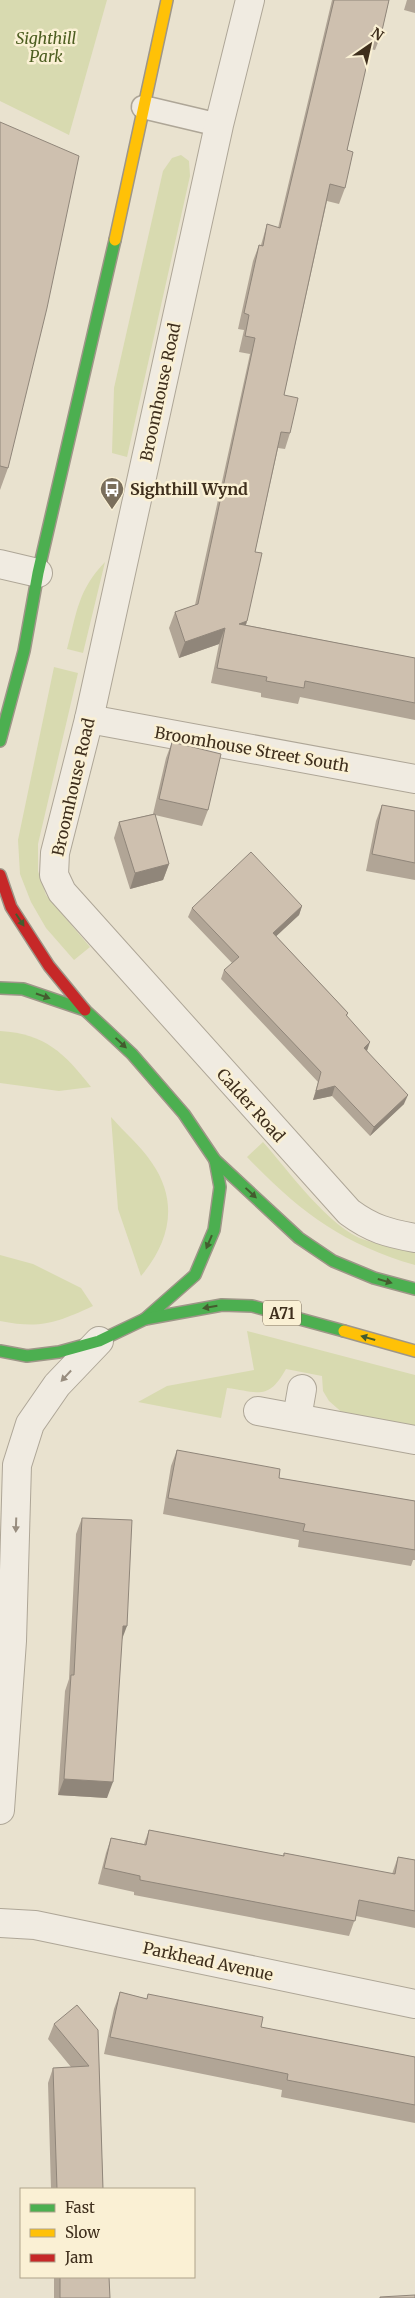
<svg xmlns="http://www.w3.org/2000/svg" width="415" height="2298" viewBox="0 0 415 2298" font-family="Merriweather,serif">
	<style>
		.green { fill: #d8dab0 }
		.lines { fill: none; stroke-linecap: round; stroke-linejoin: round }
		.lane-casing { stroke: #aea697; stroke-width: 25 }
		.street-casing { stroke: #aea697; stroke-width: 30 }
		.fast-casing { stroke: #9e9688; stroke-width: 14 }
		.slow-casing { stroke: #9e9688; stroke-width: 14 }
		.jam-casing { stroke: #9e9688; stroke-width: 14 }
		.lane { stroke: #f0ebe1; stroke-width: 22 }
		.street { stroke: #f0ebe1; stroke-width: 28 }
		.fast { stroke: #4caf50; stroke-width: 11 }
		.slow { stroke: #ffc107; stroke-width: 11 }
		.jam { stroke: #c62828; stroke-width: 11 }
		.wall { fill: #b1a596 }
		.shaded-wall { fill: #90867a }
		.building { fill: #cec0af; stroke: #90867a }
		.oneway { fill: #445c2f }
		.oneway2 { fill: #988d7f }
		.labels { text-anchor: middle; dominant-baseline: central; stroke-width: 5; stroke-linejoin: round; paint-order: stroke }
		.shield { fill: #faf0d4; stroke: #776954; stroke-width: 1 }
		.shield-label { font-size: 15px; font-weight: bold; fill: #3f2f1d }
		.park-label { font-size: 16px; font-style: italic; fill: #4d5e21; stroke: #faf0d4 }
		.street-label { font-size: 16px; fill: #3f2f1d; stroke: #faf0d4 }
		.poi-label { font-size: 16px; font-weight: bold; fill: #3f2f1d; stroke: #faf0d4; text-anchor: start }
	</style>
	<rect width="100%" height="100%" fill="#e9e2cf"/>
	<!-- green -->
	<g class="green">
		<path d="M0,0H107L69,135L0,101Z"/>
		<path d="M181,155L189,161L190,176L127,457L112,453L114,388L163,171L172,158Z"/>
		<path d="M105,562L83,653L67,649C77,612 78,590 105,562Z"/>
		<path d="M54,667L78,673L38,844V871L46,895L90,947L74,960L46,928L31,902L20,874L18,840Z"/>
		<path d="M0,1031C46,1034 64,1053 91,1087L59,1091L0,1083Z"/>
		<path d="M111,1117C124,1132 141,1146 152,1163C179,1202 170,1242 141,1276L118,1209Z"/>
		<path d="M263,1142C288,1170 330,1229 365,1240C381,1245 399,1247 415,1250V1265C342,1244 299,1211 247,1157Z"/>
		<path d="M0,1255L33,1264L81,1288L93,1306C56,1323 41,1329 0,1321Z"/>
		<path d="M247,1331L415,1375V1428L345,1415L329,1401L323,1391L322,1376L286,1369C268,1401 259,1392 227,1388L221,1418L138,1402L167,1386L254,1370Z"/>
	</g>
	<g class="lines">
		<!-- lane casing -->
		<g class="lane-casing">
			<path id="lane" d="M143,107L219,125"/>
		</g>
		<!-- street casing -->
		<g class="street-casing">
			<g id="street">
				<path d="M250,0L219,125L89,719L55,853L54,875L62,892L349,1212C372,1229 388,1233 415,1238"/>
				<path d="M0,564L38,573"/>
				<path d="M89,719L415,779"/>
				<path d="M258,1411L415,1440"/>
				<path d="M297,1418L302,1389"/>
				<path d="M0,1810L12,1641L17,1465L30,1424L57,1385L99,1341"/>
				<path d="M0,1923L35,1925L415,2004"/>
			</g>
		</g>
		<!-- fast casing -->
		<g class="fast-casing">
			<g id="fast">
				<path d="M0,741L24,651L38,573L115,240"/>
				<path d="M0,988L23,989L85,1010L132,1054L184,1114L215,1160L299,1238L333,1261L374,1278L415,1289"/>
				<path d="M145,1319L195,1275L214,1230L220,1187L215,1160"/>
				<path d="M0,1351L27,1356L59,1352L99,1341L145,1319L222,1305L252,1306L344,1331"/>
			</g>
		</g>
		<!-- slow casing -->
		<g class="slow-casing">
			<g id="slow">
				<path d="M115,240L167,0"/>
				<path d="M344,1331L415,1351"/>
			</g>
		</g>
		<!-- jam casing -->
		<g class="jam-casing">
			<path id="jam" d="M0,875L11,907L49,966L85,1010"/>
		</g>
		<!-- lane -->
		<use href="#lane" class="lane"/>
		<!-- street -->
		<use href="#street" class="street"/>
		<!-- fast -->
		<use href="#fast" class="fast"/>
		<!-- slow -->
		<use href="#slow" class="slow"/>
		<!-- jam -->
		<use href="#jam" class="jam"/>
	</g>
	<!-- wall -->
	<g class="wall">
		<path d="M332,0H389L381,35L375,50L370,49L347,150L345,188L339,204L327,201L284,395L290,433L285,449L278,448L255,552L247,621L246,625L415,658V720L300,697L298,704L261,697V693L211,683L219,644L179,658L169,628L175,612L195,605L250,354L239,352L244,330L238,329L253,261L259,245H261L267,224L278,228Z"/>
		<path d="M407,0H415V13L404,10Z"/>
		<path d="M0,122L8,468L0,490Z"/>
		<path d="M172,742L208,810L202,826L155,815L169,864L163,880L130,889L114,838L119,822L153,814L166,758Z"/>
		<path d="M382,805L415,811V880L366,871L376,821Z"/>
		<path d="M302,906L299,915L276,936L348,1013L347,1016L367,1051L404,1104L370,1136L332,1096L313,1100L318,1082L221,979L224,970L232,963L188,917L192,908Z"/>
		<path d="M177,1450L279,1478L415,1501V1560H413L411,1566L298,1547L299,1540L163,1514L171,1466Z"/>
		<path d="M82,1518L122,1640L107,1798L58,1795L65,1691L69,1679L76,1534Z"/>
		<path d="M149,1830L283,1856L284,1853L392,1874L398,1857L415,1860V1928L356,1916L349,1936L134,1895V1892L98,1884L106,1853L111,1838L144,1844Z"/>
		<path d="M120,1992L147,1999L148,1994L261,2027L415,2057V2123L281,2097L282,2090L104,2054L114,2009Z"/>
		<path d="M54,2024L98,2030L103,2189H51L48,2083L53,2068L71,2067L48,2039Z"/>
		<path d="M54,2277H109L110,2298H54Z"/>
	</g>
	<!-- shaded-wall -->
	<g class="shaded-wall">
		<path d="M247,621L242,637L239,624Z"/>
		<path d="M225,628L219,644L179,658L185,642Z"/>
		<path d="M169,864L163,880L130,889L135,873Z"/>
		<path d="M302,906L299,915L270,942L273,933Z"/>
		<path d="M370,1042L367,1051L364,1048Z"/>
		<path d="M335,1086L332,1096L313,1100L316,1091Z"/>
		<path d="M408,1095L404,1104L370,1136L374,1127Z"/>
		<path d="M123,1626H127L121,1642Z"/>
		<path d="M64,1779L113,1782L107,1798L58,1795Z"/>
	</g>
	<!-- building -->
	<g class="building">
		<path d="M334,0H389L381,35L374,33L361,90L347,150L353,152L345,188L330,184L284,395L298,398L290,433L281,432L255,552L262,553L247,621L239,624L415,658V703L305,681L304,688L266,681L267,677L217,668L225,628L185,642L175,612L198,604L255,338L245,336L249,315L244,313L259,245L263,246L267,224L280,228Z"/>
		<path d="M0,122L79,156L47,308L8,468L0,466Z"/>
		<path d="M172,742L221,754L208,810L159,799Z"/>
		<path d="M382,805L415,811V863L372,854Z"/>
		<path d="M155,814L169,864L135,873L119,822Z"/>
		<path d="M251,852L302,906L273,933L348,1013L346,1015L370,1042L364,1048L408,1095L374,1127L335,1086L316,1091L321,1072L224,970L239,957L192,908Z"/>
		<path d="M177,1450L280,1469L279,1478L415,1501V1550L303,1531L305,1524L168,1498Z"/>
		<path d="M82,1518L132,1520L127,1626H123L113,1782L64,1779L71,1675H74Z"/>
		<path d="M149,1830L284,1856V1853L395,1874L398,1857L415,1860V1911L359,1900L355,1921L140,1880V1876L104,1868L111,1838L146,1845Z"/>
		<path d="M120,1992L147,1999L148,1994L263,2017L261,2027L415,2057V2105L287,2080L288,2074L110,2037Z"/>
		<path d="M77,2005L98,2030L103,2189H57L53,2068L89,2066L54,2024Z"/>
		<path d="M60,2277H109L110,2298H60Z"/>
		<path d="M415,2295V2298H380V2297Z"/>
	</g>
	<!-- one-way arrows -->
	<defs><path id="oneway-solid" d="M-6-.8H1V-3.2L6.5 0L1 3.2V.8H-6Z" transform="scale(1.25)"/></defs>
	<g class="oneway">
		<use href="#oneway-solid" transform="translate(20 920) rotate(57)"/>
		<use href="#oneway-solid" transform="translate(43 996) rotate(19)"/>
		<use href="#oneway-solid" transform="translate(121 1043) rotate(43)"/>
		<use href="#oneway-solid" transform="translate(251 1193) rotate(43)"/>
		<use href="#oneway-solid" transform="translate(209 1242) rotate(113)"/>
		<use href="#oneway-solid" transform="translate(385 1281) rotate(16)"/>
		<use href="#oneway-solid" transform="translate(210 1307) rotate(170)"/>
		<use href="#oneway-solid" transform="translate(368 1338) rotate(-164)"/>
	</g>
	<g class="oneway2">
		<use href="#oneway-solid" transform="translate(66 1376) rotate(133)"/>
		<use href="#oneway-solid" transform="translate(16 1525) rotate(92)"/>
	</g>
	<!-- icons -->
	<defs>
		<g id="bus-pin" transform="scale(1.25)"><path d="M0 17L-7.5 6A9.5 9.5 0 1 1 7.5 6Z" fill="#7a6e5b" stroke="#faf0d4"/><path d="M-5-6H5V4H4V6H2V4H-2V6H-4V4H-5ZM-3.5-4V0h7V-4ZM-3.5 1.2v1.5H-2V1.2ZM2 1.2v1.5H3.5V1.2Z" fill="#fff"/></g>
	</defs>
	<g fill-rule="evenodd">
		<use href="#bus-pin" x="112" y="489"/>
	</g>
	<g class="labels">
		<!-- shield labels -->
		<rect class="shield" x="263" y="1300.5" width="38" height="25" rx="4"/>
		<g class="shield-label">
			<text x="282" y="1313">A71</text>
		</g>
		<!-- park labels -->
		<g class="park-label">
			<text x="46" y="38">Sighthill<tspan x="46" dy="18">Park</tspan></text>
		</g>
		<!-- street labels -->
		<g class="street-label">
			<text transform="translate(160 392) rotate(-78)">Broomhouse Road</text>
			<text transform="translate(252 749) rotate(10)">Broomhouse Street South</text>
			<text transform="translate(73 787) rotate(-77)">Broomhouse Road</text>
			<text transform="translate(251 1105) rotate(48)">Calder Road</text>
			<text transform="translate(208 1961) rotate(12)">Parkhead Avenue</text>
		</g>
		<!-- poi labels -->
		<g class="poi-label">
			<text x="130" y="489">Sighthill Wynd</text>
		</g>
	</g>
	<!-- legend -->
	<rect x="20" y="2188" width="175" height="90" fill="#faf0d4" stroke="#afa38b"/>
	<rect x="30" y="2204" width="25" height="8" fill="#4caf50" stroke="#afa38b"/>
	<text x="65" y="2213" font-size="15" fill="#3f2f1d">Fast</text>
	<rect x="30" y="2229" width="25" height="8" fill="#ffc107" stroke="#afa38b"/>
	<text x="65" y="2238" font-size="15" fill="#3f2f1d">Slow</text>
	<rect x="30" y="2254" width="25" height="8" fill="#c62828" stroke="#afa38b"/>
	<text x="65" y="2263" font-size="15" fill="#3f2f1d">Jam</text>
	<!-- north arrow -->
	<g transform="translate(370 45) rotate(34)" stroke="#faf0d4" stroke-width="4" paint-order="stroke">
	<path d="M0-4L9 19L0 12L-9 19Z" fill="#3f2f1d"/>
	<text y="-8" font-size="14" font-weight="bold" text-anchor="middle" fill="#3f2f1d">N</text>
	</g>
</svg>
